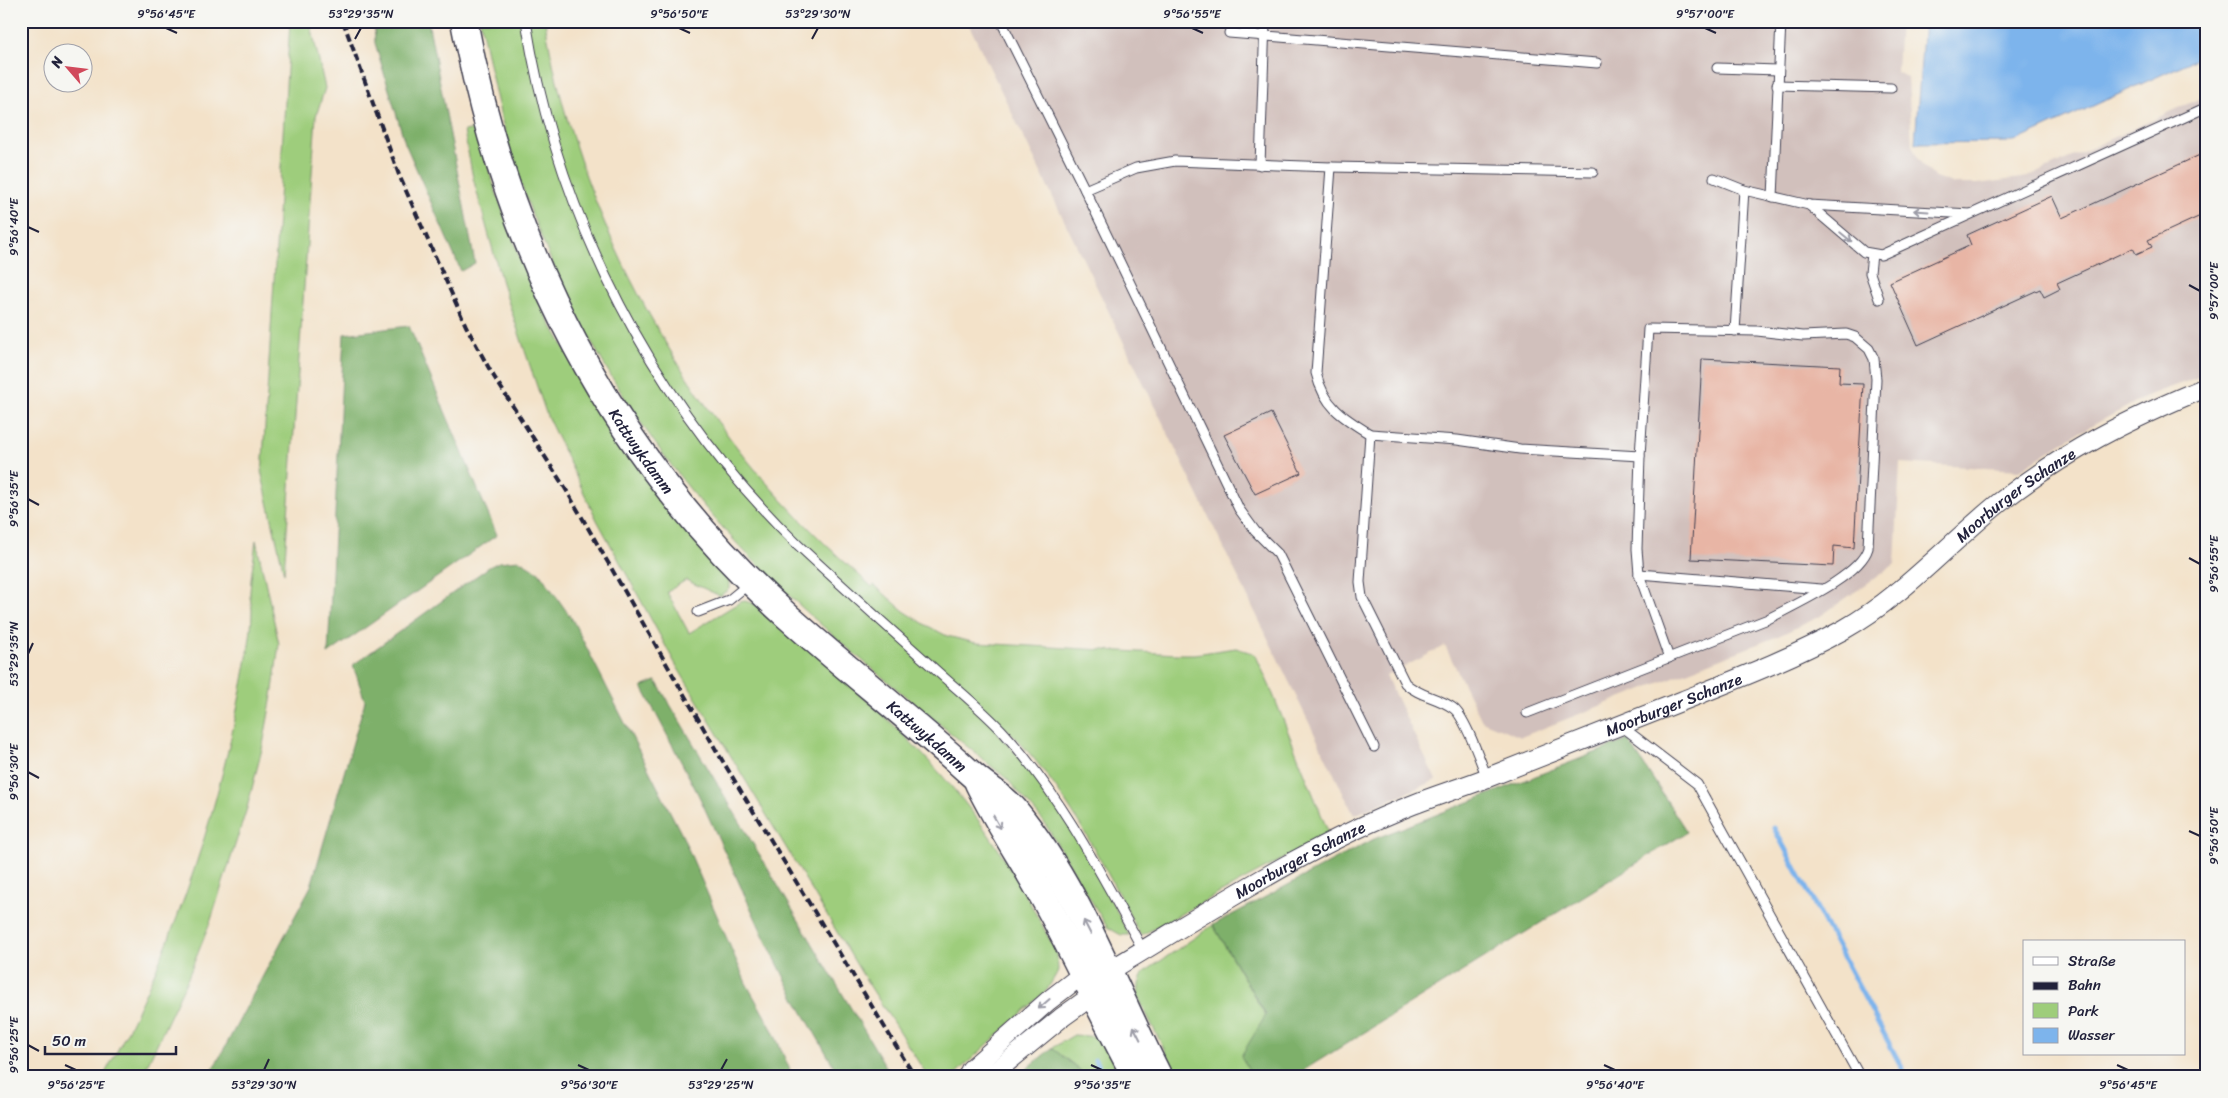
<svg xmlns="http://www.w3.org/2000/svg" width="2228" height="1098" viewBox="0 0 2228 1098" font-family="Sriracha,sans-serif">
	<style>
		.industrial { fill: #d1c0bc }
		.green { fill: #9ecd7b; stroke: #60785b }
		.forest { fill: #7eb06b; stroke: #506953 }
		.water { fill: #7db4ec; stroke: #506b94 }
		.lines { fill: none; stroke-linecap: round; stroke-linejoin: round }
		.stream { stroke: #7db4ec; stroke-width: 5 }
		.building { fill: #e8b5a5 }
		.lane-casing { stroke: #413f50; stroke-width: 11 }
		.street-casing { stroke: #413f50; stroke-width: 21 }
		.secondary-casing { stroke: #413f50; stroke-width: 29 }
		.lane { stroke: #fff; stroke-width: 9 }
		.street { stroke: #fff; stroke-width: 19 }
		.secondary { stroke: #fff; stroke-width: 26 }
		.rail { stroke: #22223b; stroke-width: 4; stroke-dasharray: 8 4; stroke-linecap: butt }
		.oneway { stroke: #9c9ca7 }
		.ticks { fill: none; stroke: #22223b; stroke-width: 2 }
		.labels { text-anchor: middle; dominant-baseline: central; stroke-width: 4; stroke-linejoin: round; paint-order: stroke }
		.street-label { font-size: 16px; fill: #22223b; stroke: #f6f6f2 }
		.neatline { fill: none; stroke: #22223b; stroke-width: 2 }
		.ticks-label { font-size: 12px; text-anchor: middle; fill: #22223b }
	</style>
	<rect width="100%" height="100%" fill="#f6f6f2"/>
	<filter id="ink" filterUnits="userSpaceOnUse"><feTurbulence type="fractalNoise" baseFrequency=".02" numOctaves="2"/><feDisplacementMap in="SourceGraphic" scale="10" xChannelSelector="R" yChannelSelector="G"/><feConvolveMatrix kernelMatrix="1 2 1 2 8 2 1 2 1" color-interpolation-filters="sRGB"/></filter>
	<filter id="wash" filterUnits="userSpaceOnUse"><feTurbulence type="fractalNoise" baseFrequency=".0096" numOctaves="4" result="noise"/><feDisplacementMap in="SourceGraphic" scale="20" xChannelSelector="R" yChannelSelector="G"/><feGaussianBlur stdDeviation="1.12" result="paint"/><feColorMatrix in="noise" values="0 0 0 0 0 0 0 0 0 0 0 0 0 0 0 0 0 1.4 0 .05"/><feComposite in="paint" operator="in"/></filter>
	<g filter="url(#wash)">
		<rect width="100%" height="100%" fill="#f3e2c9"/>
		<!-- industrial -->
		<path class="industrial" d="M967,21H1900L1897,72L1908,78L1912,145L1918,159L1925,168L1935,177L1955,184H1978L2028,177L2207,95V374L2149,395L2073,436L2020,470L1900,463L1895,564L1819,617L1778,636L1521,737L1482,721L1445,646L1386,676L1436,780L1354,815Z"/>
		<!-- green -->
		<g class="green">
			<path d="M290,21H310L325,88L316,116L284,573L262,475Z"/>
			<path d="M480,21H545C574,204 678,400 811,530C830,550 852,568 872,587L874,585L904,611L926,625L947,636L976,643L1177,654H1195L1236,648L1252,653L1256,656L1270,687L1329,834L1142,935L1139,933C1101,861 1065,786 1006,728L998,734C1055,791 1093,864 1129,935H1121L1107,927L1044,822L1007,779C919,706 827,637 748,555C638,441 555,298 509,147C497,105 489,63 480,21Z"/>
			<path d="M477,129L491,177L520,259L549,321L589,390L729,580V589L720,596L686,580L667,592L689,633L740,602L745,601L761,606C846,681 937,754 999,850C1020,883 1038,918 1057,953L1058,971L1047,990L952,1077H928L861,972L676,665L597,520L547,416L502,283L473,178L464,131Z"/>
			<path d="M256,540L279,644L273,690L263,745L247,808L210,923L187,980L142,1076L103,1077C168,961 213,831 239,700C244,674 252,637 252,610C252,604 249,598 250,592C251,573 254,559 256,540Z"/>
			<path d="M1213,925L1301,1077H1178L1138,997L1139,984L1143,973Z"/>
			<path d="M1074,1035L1099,1037L1104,1035L1129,1077H1083L1080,1070L1052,1048Z"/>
		</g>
		<!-- forest -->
		<g class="forest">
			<path d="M374,21H428L475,263L461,271L405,143L375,43Z"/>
			<path d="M409,326L497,535L328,654L344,334Z"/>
			<path d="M519,560L539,572L572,619L683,837L746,983L773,1031L793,1077H209L311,886L365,701L353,665L489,567L499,562Z"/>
			<path d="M656,681L892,1077H840L797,1002L764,937L698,794L642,687Z"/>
			<path d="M1628,740L1687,832L1299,1073L1301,1077H1253L1241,1056L1266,1015L1213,925L1374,839Z"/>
			<path d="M1052,1048L1080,1070L1083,1077H1017Z"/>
		</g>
		<!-- water -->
		<path class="water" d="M1924,21H2207V54L2014,142L1915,143Z"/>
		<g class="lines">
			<!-- stream -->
			<g class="stream">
				<path d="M1774,828L1907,1077"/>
				<path d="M1095,1060L1103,1077"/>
			</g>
		</g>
		<g id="blocks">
			<!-- building -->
			<g class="building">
				<path d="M2202,154L2207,165V213L2148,240L2152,247L2136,254L2133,248L2057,283L2060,289L2044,297L2040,289L1918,345L1890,282L1971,245L1967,235L2052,196L2062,218Z"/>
				<path d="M1702,359L1840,366L1839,383L1863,384L1854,548L1834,546L1833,566L1691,559Z"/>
				<path d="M1271,413L1301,473L1255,494L1224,435Z"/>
			</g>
		</g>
	</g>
	<g filter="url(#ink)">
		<use href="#blocks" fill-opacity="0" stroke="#413f50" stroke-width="1"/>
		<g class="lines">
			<!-- lane casing -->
			<g class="lane-casing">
				<g id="lane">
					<path d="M526,21C557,218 655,406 798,545C844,588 891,630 938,672C960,692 984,711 1005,734C1063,799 1101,874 1143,950"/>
					<path d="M1001,21L1085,190"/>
					<path d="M1229,33L1597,63"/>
					<path d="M1717,68L1778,70"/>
					<path d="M1777,85L1891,88"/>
					<path d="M1260,165L1265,21"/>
					<path d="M1331,167L1316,373C1324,406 1342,417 1370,434"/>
					<path d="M1714,178L1744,190L1809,205L1970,214"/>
					<path d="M1773,197L1781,21"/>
					<path d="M1809,205L1864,252L1881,255L2207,107"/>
					<path d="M1872,254L1870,273L1879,299"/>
					<path d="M1735,331L1744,190"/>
					<path d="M1639,574L1821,589"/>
					<path d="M698,612L729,600L751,582"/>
					<path d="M1527,713L1768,619C1794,605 1860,576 1868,548L1876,379L1874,359L1869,349L1855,337L1846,334L1803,336L1757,331L1648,329L1640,456"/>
					<path d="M1620,725L1697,784L1860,1077"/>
					<path d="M1374,747L1278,554L1255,531L1239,509L1085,190L1136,168L1175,161L1331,167L1593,172"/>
					<path d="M1487,778C1481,763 1465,716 1453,708C1438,697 1418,696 1405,683L1362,597L1360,582L1370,434L1457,440L1520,449L1640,456L1637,549L1639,574L1669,658"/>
				</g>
			</g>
			<!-- street casing -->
			<g class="street-casing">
				<g id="street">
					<path id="s1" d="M1109,971C1208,912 1305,847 1412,805C1437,795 1464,787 1489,777C1554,752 1618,726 1682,701C1737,679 1792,658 1843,630C1902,597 1947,545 1999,503C2067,450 2127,420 2207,387"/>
					<path d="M967,1077L971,1069L1048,1001L1083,974"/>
					<path d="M989,1077L1061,1018L1093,995"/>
				</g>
			</g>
			<!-- secondary casing -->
			<g class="secondary-casing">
				<g id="secondary">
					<path id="s2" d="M464,21C507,251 611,457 786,615C846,669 910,718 969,772C983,785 1001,795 1014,809C1079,888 1113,987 1159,1077"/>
					<path d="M978,783C999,826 1026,865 1048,906C1079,963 1105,1021 1136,1077"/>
				</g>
			</g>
			<!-- lane -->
			<use href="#lane" class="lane"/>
			<!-- street -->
			<use href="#street" class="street"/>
			<!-- secondary -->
			<use href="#secondary" class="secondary"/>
			<!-- rail -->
			<path class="rail" d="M343,21L399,175L466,326L491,372L565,488L719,755L915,1077"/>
		</g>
		<!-- one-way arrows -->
		<defs><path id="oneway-shaft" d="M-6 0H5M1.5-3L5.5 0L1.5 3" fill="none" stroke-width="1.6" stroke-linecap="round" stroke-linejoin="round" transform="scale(1.25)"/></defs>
		<g class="oneway">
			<use href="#oneway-shaft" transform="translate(1921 211) rotate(-176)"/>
			<use href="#oneway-shaft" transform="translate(1846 237) rotate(39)"/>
			<use href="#oneway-shaft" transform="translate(997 822) rotate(60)"/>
			<use href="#oneway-shaft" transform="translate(1087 927) rotate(-117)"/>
			<use href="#oneway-shaft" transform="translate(1044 1004) rotate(139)"/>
			<use href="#oneway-shaft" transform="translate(1137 1033) rotate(-117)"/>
		</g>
	</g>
	<!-- ticks -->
	<path class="ticks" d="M166,28L177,33M679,28L690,33M1192,28L1203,33M1705,28L1716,33M355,39L361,28M812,39L818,28M28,227L39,232M2189,285L2200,291M28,499L39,505M2189,558L2200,564M28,654L33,643M28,772L39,778M2189,831L2200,836M28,1045L39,1051M65,1065L76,1070M578,1065L589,1070M1091,1065L1102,1070M1604,1065L1615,1070M2117,1065L2128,1070M264,1070L269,1059M721,1070L727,1059"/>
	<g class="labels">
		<!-- street labels -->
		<g class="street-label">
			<text stroke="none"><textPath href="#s2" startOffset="469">Kattwykdamm</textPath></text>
			<text stroke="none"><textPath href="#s1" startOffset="1031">Moorburger Schanze</textPath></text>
			<text stroke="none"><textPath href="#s1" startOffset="626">Moorburger Schanze</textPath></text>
			<text stroke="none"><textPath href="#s2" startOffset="874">Kattwykdamm</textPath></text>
			<text stroke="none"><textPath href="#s1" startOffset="221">Moorburger Schanze</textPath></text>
		</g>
	</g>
	<!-- margin -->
	<rect width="2228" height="1098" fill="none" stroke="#f6f6f2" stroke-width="55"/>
	<!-- legend -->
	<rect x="2023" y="940" width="162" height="115" fill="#f6f6f2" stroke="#a1a1a9"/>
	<rect x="2033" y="957" width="25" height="8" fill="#ffffff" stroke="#a1a1a9"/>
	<text x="2068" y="966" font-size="15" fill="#22223b">Straße</text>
	<rect x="2033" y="982" width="25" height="8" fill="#22223b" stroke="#a1a1a9"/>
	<text x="2068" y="990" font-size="15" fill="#22223b">Bahn</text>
	<rect x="2033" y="1003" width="25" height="15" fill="#9ecd7b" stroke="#a1a1a9"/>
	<text x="2068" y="1016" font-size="15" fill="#22223b">Park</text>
	<rect x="2033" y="1028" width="25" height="15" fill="#7db4ec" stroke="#a1a1a9"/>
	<text x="2068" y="1040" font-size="15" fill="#22223b">Wasser</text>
	<!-- north arrow -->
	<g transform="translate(68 68) rotate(298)"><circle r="24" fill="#f6f6f2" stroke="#a1a1a9"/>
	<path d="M0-4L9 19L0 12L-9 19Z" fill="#d1495b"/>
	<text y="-8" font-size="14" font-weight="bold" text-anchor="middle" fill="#22223b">N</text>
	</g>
	<!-- scale -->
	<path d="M45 1046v8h131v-8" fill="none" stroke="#22223b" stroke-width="2.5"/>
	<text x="52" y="1046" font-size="15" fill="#22223b" stroke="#f6f6f2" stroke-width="4" paint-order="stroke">50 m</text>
	<rect x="28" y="28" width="2172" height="1042" class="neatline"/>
	<g class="ticks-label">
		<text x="166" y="18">9°56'45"E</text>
		<text x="361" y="18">53°29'35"N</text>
		<text x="679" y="18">9°56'50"E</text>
		<text x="818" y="18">53°29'30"N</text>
		<text x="1192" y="18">9°56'55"E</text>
		<text x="1705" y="18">9°57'00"E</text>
		<text transform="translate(14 227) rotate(-90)" y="4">9°56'40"E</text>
		<text transform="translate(2214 291) rotate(-90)" y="4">9°57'00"E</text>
		<text transform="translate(14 499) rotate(-90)" y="4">9°56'35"E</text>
		<text transform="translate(2214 564) rotate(-90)" y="4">9°56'55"E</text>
		<text transform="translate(14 654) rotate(-90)" y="4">53°29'35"N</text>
		<text transform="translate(14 772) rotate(-90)" y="4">9°56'30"E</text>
		<text transform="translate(2214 836) rotate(-90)" y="4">9°56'50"E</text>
		<text transform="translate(14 1045) rotate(-90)" y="4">9°56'25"E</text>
		<text x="76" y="1089">9°56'25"E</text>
		<text x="264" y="1089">53°29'30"N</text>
		<text x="589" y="1089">9°56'30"E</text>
		<text x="721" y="1089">53°29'25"N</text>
		<text x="1102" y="1089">9°56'35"E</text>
		<text x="1615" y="1089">9°56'40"E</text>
		<text x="2128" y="1089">9°56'45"E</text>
	</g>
</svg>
